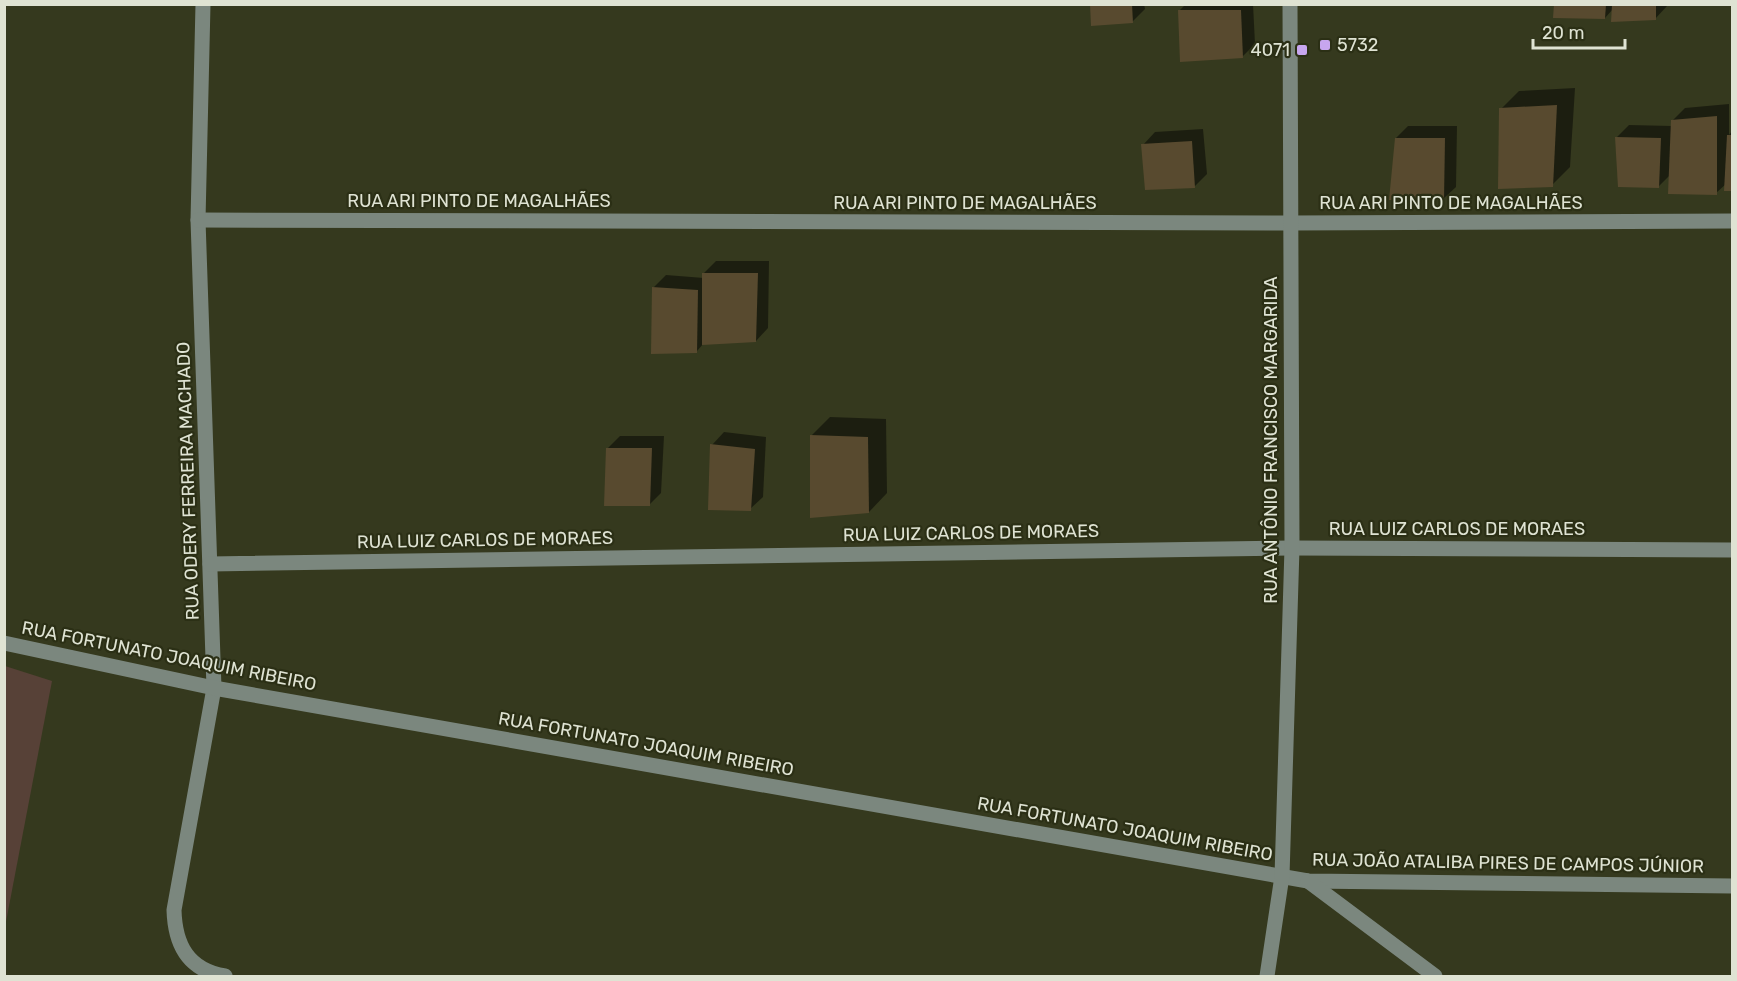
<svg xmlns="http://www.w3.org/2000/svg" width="1737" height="981" viewBox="0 0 1737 981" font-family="Rubik,sans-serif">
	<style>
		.green { fill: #574137 }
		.shadow { fill: #0007 }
		.building { fill: #584a2f }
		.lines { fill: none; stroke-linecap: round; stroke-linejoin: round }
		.minor { stroke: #7b877e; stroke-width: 15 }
		.poi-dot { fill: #c7a6ef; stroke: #2b2f15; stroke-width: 2 }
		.labels { text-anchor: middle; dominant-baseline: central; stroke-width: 4.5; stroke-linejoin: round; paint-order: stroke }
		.poi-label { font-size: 18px; fill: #dfe3d3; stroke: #2b2f15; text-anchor: start }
		.street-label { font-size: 18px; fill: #dfe3d3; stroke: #2b2f15 }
	</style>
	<rect width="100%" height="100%" fill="#35391e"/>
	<!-- green -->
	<path class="green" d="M5,666L52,681L5,927L4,666Z"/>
	<!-- shadow -->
	<g class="shadow">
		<path d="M1092,4H1144L1145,9L1132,22Z"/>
		<path d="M1186,4H1253L1255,44L1242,57L1180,10Z"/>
		<path d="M1555,4H1667V6L1655,19L1613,9L1605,18Z"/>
		<path d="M1575,88L1570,167L1552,185L1501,109L1519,91Z"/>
		<path d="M1729,104V135L1732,131V189H1725L1726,184L1716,193L1670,175L1659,186L1617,137L1629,125L1672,126V121L1685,108Z"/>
		<path d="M1408,126H1457L1456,187L1443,199L1396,138Z"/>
		<path d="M1203,129L1207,174L1195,186L1143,145L1155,132Z"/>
		<path d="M716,261H769L768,328L756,341L704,343L697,351L653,288L666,275L704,278V273Z"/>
		<path d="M830,417L886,419L887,493L869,512L812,435Z"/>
		<path d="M724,432L766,437L763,497L750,509L712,445Z"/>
		<path d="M620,436H664L661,493L649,505L607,449Z"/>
	</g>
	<!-- building -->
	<g class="building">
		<path d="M1090,4H1132L1133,23L1091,26Z"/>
		<path d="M1554,4H1606L1605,19L1553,18Z"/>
		<path d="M1612,5H1656V20L1611,22Z"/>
		<path d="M1178,10H1241L1243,58L1180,62Z"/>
		<path d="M1557,105L1553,187L1498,189L1499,108Z"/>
		<path d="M1717,116V195L1668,194L1671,120Z"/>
		<path d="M1727,135H1732V191H1724Z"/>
		<path d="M1615,137L1661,138L1659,188L1618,187Z"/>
		<path d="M1395,138H1445L1444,200H1389Z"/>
		<path d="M1192,141L1195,188L1145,190L1141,144Z"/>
		<path d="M702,273H758L756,342L702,345Z"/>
		<path d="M652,287L698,290L697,353L651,354Z"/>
		<path d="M810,435L868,437L869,513L810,518Z"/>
		<path d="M710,444L755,449L751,511L708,510Z"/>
		<path d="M606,448H652L650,506H604Z"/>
	</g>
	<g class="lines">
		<!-- minor -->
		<g class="minor">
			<path d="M203,4L198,220L214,688L174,910C175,945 188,970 225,976"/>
			<path d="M198,220L1291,223L1732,221"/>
			<path d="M210,564L1292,548L1732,550"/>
			<path d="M4,643L214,688L1308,881L1732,886"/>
			<path d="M1308,881L1435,976"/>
			<path d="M1267,976L1282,876L1292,548L1290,4"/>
		</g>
	</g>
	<!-- markers -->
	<g class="poi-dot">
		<rect x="1319" y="39" width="12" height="12" rx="3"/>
		<rect x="1296" y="44" width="12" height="12" rx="3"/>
	</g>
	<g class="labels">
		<!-- poi labels -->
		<g class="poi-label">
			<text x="1337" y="45">5732</text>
			<text x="1290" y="50" text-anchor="end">4071</text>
		</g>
		<!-- street labels -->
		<g class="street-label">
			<text x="479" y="201">RUA ARI PINTO DE MAGALHÃES</text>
			<text x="965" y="203">RUA ARI PINTO DE MAGALHÃES</text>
			<text x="1451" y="203">RUA ARI PINTO DE MAGALHÃES</text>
			<text transform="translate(1271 440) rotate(-90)">RUA ANTÔNIO FRANCISCO MARGARIDA</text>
			<text transform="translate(188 481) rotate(-92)">RUA ODERY FERREIRA MACHADO</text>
			<text x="1457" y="529">RUA LUIZ CARLOS DE MORAES</text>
			<text transform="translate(971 533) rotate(-1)">RUA LUIZ CARLOS DE MORAES</text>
			<text transform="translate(485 540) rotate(-1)">RUA LUIZ CARLOS DE MORAES</text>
			<text transform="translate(169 656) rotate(11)">RUA FORTUNATO JOAQUIM RIBEIRO</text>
			<text transform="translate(646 744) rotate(10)">RUA FORTUNATO JOAQUIM RIBEIRO</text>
			<text transform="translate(1125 829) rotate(10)">RUA FORTUNATO JOAQUIM RIBEIRO</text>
			<text transform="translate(1508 863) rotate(1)">RUA JOÃO ATALIBA PIRES DE CAMPOS JÚNIOR</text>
		</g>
	</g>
	<!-- border -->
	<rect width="1737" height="981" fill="none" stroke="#dfe3d3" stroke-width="12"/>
	<!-- scale -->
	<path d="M1533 39v9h92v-9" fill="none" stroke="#dfe3d3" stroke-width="3"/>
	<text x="1542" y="39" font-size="18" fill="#dfe3d3" stroke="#2b2f15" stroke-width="4.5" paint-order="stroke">20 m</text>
</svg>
